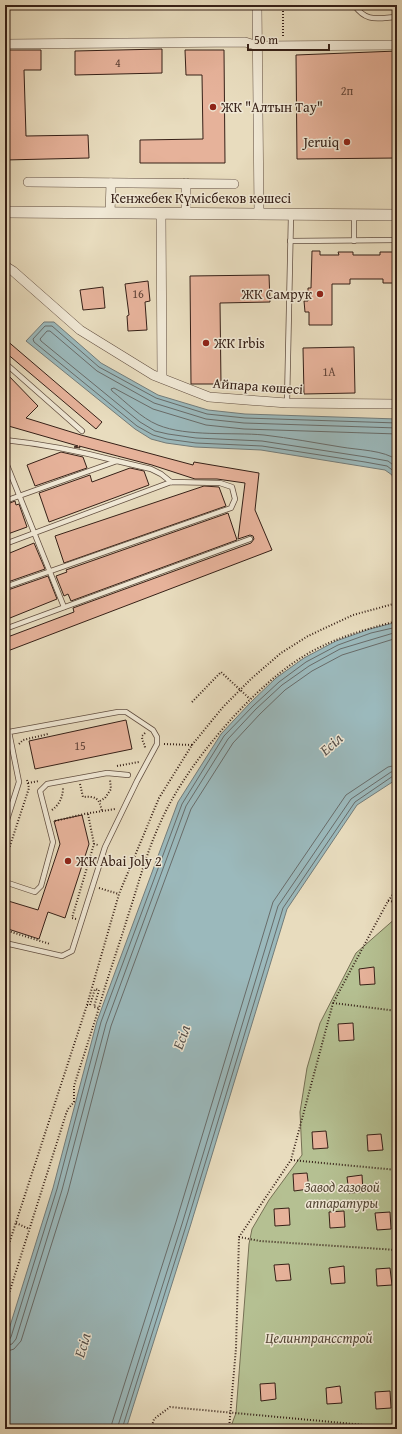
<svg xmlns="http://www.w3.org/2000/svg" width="402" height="1434" viewBox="0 0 402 1434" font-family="'Gentium Book Plus',serif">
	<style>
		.green { fill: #b5c092; stroke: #767054 }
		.water { fill: #9bb9bc; stroke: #737c7a }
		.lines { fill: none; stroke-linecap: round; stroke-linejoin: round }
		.shore { stroke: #686c6a; stroke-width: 1 }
		.building { fill: #e6b29a; stroke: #362017 }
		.service-casing { stroke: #624f41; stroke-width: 6 }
		.minor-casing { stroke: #624f41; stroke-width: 10 }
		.tertiary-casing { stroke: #624f41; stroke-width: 12 }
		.path { stroke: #362017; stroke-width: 2; stroke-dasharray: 1 2; stroke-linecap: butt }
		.service { stroke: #f0e8d5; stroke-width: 4.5 }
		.minor { stroke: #f0e8d5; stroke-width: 9 }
		.tertiary { stroke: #f0e8d5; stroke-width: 11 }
		.poi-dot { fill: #8f2418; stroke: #f0e8d5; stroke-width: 1.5 }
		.labels { text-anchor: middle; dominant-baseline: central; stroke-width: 3; stroke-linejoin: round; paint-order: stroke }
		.number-label { font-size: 12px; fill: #624438 }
		.poi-label { font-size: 14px; fill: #362017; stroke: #f0e8d5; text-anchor: start }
		.street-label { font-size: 14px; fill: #362017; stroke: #f0e8d5 }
		.park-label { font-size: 14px; font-style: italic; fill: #564836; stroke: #f0e8d5 }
		.water-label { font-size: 15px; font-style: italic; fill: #544e49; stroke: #f0e8d5 }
	</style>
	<rect width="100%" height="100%" fill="#e8dcbe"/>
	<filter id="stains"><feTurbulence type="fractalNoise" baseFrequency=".005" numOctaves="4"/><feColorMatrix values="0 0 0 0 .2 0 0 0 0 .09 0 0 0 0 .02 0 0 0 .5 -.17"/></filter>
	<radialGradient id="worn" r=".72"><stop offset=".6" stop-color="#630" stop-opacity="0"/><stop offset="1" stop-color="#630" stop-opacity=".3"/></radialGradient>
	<!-- green -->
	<path class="green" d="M397,917V1429H230L236,1413L249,1244L252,1229L269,1200L302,1155L300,1112L307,1068L320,1023L356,953Z"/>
	<!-- water -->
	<g class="water">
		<path d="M44,322H54L101,363L158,395L208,410L245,414L397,419V493L392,475L385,470L261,450L195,447L166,443L151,439L135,429L26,341Z"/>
		<path d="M397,622V779L357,805L287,909L190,1227L126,1429H5V1342L53,1188L97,1021L178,802L221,734L250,703L276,678L304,658L336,641L370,629Z"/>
	</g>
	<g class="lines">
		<!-- shore -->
		<g class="shore">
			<path d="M397,423L245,418L207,414L156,398L99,367L52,326H45L33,339L34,342L137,426L153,435L167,439L196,443L262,446L365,462L387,466L395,472L397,479"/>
			<path d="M397,428L244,423L206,419L154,403L97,371L50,331H47L40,339L41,341L140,422L155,431L168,434L196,438L262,441L366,457L388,461L397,468"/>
			<path d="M397,434L244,429L206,425L153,409L114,388L111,389L112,391C126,402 141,418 158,425C187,437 232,432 264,435C290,438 316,443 341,447C358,450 384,450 397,460"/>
			<path d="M5,1341L9,1340L11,1337L57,1189L101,1022L182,804L224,736L253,706L279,682L306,662L338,645L371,633L397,627"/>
			<path d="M5,1346L12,1344L16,1339L62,1190L106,1024L186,806L228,739L256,709L282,685L309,666L340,649L397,632"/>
			<path d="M5,1352L14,1349L21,1341L68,1192L111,1026L191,809L233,743L260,714L285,690L312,671L342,655L397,638"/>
			<path d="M111,1429L112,1423L176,1222L273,902L346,795L388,767L397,765"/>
			<path d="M117,1429L182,1224L278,906L351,799L391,772L397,771"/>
			<path d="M122,1429L186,1226L283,908L355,802L393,776H397"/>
		</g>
	</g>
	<!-- building -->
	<g class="building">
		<path d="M162,49V73L75,75V51Z"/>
		<path d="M5,50H41V70H24L26,136L88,135L89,158L5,160Z"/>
		<path d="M185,50H224L225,163H140V140L203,139L202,75H186Z"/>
		<path d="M397,51V158L297,159L296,55Z"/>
		<path d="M312,251H320V255H339L338,252H353V255H380V252H397V278H395V283H383V279H350V284H332V325H309V312H305L304,301H308V288H311Z"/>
		<path d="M269,275L270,302L220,303L221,384H191L190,276Z"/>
		<path d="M148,281L150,301L145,302L147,330L128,331L127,316L129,315L125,284Z"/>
		<path d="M103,287L105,308L83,310L80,290Z"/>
		<path d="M5,339L102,422L96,429L5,352Z"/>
		<path d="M354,347L355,393L304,394L303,348Z"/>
		<path d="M5,372L38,406L26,418L81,435L193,465L194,462L259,473L255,510L272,550L5,652V638L74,612L73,608L251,543L254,539L253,536L250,535L238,539L245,483L217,479H195L152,465L79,446L80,448L74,447L78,446L5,425Z"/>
		<path d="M61,452L83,457L87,468L35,486L27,465Z"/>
		<path d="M130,468L144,471L149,485L49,522L39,493L90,475L92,482Z"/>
		<path d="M204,486L219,487L226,506L64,563L55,536Z"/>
		<path d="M15,501L16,505L19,504L27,527L5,535V505Z"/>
		<path d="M228,513L237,540L71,601L68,594L64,596L56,576L67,572L66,570Z"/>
		<path d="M34,543L45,569L5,583V555Z"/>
		<path d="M48,576L57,599L5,620V591Z"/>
		<path d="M126,720L132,749L35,769L29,741Z"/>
		<path d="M82,815L89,844L65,918L48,912L39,939L5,928V900L38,910L60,844L54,821Z"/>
		<path d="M374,967L375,984L360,985L359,969Z"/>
		<path d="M353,1023L354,1040L339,1041L338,1024Z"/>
		<path d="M326,1131L328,1148L313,1149L312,1132Z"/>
		<path d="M381,1134L383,1150L368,1151L367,1135Z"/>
		<path d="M307,1173L309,1189L294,1191L293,1174Z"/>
		<path d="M362,1175L363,1192L349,1193L347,1177Z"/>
		<path d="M289,1208L290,1225L275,1226L274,1209Z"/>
		<path d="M344,1211L345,1227L330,1228L329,1212Z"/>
		<path d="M390,1212L391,1229L377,1230L375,1213Z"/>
		<path d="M289,1264L291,1280L276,1281L274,1265Z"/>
		<path d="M344,1266L345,1283L331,1284L329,1268Z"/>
		<path d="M390,1268L392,1285L377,1286L376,1269Z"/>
		<path d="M275,1383L276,1399L261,1401L260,1384Z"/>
		<path d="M340,1386L342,1403L327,1404L326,1388Z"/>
		<path d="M390,1391L391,1408L376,1409L375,1392Z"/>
	</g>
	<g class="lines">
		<!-- service casing -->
		<g class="service-casing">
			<g id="service">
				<path d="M354,5C367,23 377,18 397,17"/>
				<path d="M290,241L397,240"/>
				<path d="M354,241V215"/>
				<path d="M5,363L82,431"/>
				<path d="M287,403L291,215"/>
				<path d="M5,440C44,444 79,451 117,461"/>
				<path d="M5,460L64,607"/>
				<path d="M5,501L117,461L151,469L161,474L171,482"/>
				<path d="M5,544L171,482L220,483L232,487L235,499L231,508L5,587"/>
				<path d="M5,629L250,539"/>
				<path d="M5,826L19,782L9,732L118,712H126L153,730L157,737V744L137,781L105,847L72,951L62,956L5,943"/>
				<path d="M5,882L35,892L41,886L53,842L40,791L47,784L107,773L128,775"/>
			</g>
		</g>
		<!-- minor casing -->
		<g class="minor-casing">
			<g id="minor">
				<path d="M257,5L259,214"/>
				<path d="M5,44L245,42L258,46L397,45"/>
				<path d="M28,182L234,184"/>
				<path d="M186,183V213"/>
				<path d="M110,213L111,183"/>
				<path d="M161,213L162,378"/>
				<path d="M5,266L13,271L80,330L153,375L209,397L287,403L397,404"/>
			</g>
		</g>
		<!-- tertiary casing -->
		<g class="tertiary-casing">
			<path id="tertiary" d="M5,212L397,215"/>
		</g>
		<!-- path -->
		<g class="path">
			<path d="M283,36V5"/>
			<path d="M192,702L221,672L250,699"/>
			<path d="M145,733L142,736C142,742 145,744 145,748"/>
			<path d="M19,744L23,740L48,734"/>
			<path d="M164,744L192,745"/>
			<path d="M117,766L139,762"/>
			<path d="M28,783L39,781"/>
			<path d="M80,784L83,797C96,796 99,798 102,811"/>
			<path d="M100,801L105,798L111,789L110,780"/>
			<path d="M52,810C59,805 63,797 63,788"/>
			<path d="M88,814L94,844"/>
			<path d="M55,821L84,814L115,809"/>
			<path d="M5,861L29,788L27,780"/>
			<path d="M99,888L119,894"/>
			<path d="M388,901L397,902"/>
			<path d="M76,919L72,918L94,844L98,845"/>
			<path d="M5,930L50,944"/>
			<path d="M333,1003L397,1011"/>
			<path d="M87,1005H90L95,989L99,990L94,1007L99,1008C107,978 118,949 127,919C138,886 146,853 161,821C179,782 206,747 235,715C257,692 281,669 309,653C337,637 367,629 397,621"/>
			<path d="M291,1160L397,1170"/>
			<path d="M16,1223L29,1229"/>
			<path d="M239,1237L260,1241L397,1250"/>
			<path d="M5,1256L87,1005L119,894L159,798L192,745L223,707L252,678L281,653L308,636L353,615L397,603"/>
			<path d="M5,1306L66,1114L68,1109L74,1102V1086L99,1008"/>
			<path d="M151,1429L154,1419L170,1407L397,1428"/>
			<path d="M229,1429L236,1348L239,1237L291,1160L333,1003L388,901L397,889"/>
			<path d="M351,1429L352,1424"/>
		</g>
		<!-- service -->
		<use href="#service" class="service"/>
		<!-- minor -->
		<use href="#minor" class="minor"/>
		<!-- tertiary -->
		<use href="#tertiary" class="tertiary"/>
	</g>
	<!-- markers -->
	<g class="poi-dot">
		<circle cx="213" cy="107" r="4"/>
		<circle cx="347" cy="142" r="4"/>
		<circle cx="320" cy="294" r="4"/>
		<circle cx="206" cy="343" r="4"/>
		<circle cx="68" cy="861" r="4"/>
	</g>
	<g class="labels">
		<!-- number labels -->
		<g class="number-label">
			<text x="118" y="62">4</text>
			<text x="347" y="90">2п</text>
			<text x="138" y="293">16</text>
			<text x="329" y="371">1А</text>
			<text x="80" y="745">15</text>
		</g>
		<!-- poi labels -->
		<g class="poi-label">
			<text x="221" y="107">ЖК "Алтын Тау"</text>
			<text x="339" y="142" text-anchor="end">Jeruiq</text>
			<text x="312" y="294" text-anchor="end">ЖК Самрук</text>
			<text x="214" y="343">ЖК Irbis</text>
			<text x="76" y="861">ЖК Abai Joly 2</text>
		</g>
		<!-- street labels -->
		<g class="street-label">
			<text x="201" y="198">Кенжебек Күмісбеков көшесі</text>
			<text transform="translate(258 386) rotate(4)">Айпара көшесі</text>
		</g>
		<!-- park labels -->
		<g class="park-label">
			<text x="342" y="1187">Завод газовой<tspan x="342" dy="16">аппаратуры</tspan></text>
			<text x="319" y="1338">Целинтрансстрой</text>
		</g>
		<!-- water labels -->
		<g class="water-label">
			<text transform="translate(331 744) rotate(-42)">Есіл</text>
			<text transform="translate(181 1037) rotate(-70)">Есіл</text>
			<text transform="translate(82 1345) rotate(-73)">Есіл</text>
		</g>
	</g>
	<!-- margin -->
	<rect width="402" height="1434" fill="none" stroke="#e8dcbe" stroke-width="20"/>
	<rect x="6" y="6" width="390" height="1422" fill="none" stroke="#362017" stroke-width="2"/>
	<rect x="10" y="10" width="382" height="1414" fill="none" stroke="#362017"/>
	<!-- scale -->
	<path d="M248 44v6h81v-6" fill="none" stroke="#362017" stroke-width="2"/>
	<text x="254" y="44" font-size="12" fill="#362017" stroke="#f0e8d5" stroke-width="3" paint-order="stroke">50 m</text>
	<rect width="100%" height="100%" filter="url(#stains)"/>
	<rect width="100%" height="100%" fill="url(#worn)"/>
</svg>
